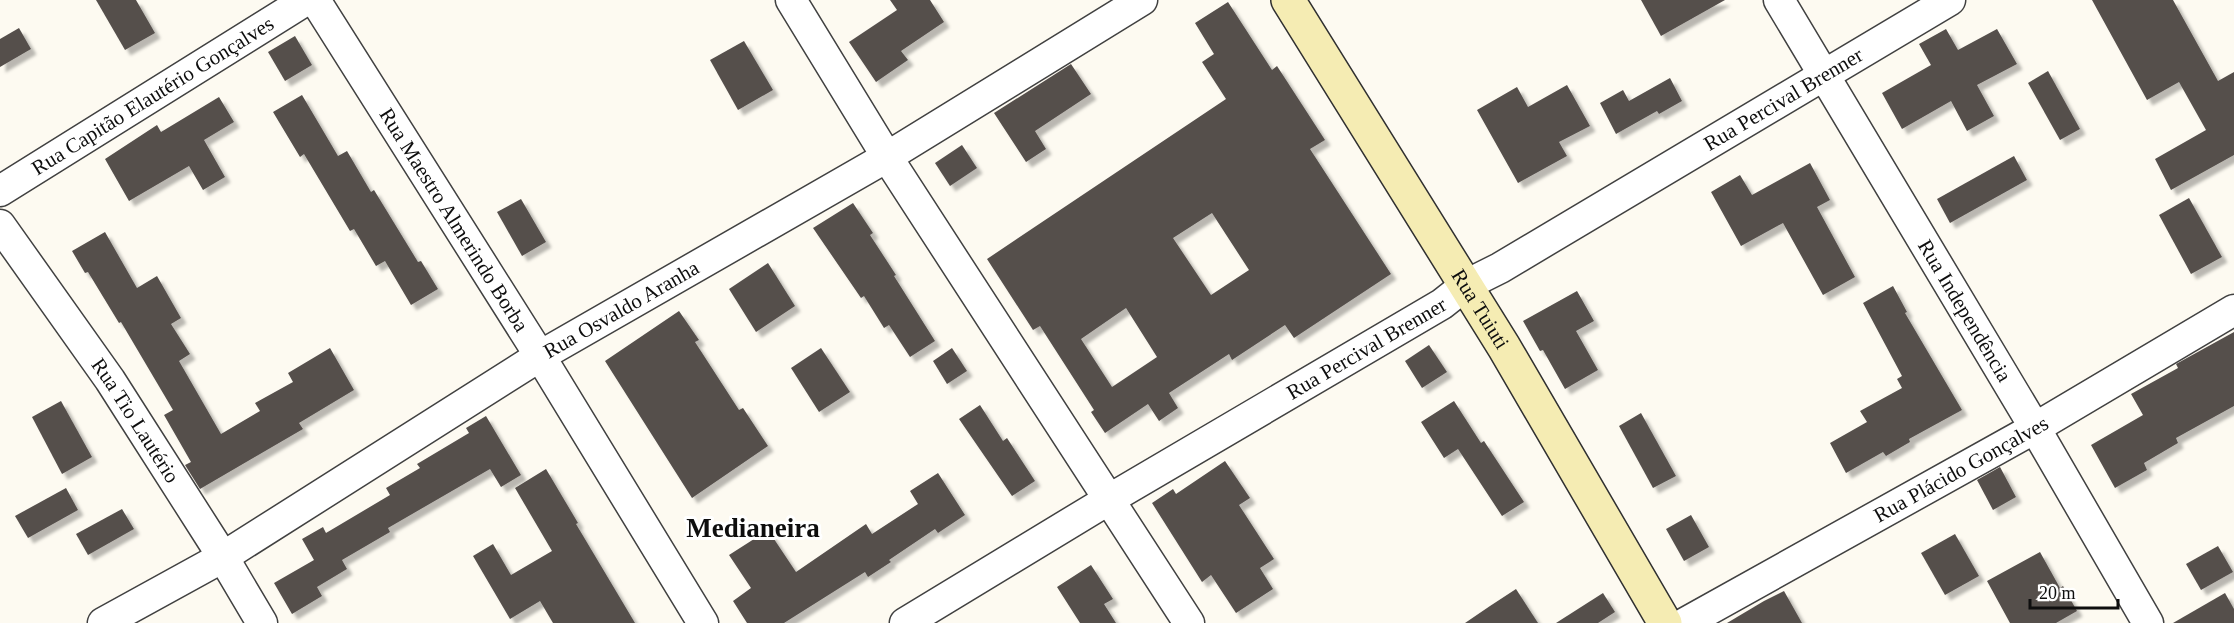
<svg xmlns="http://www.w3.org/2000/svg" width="2234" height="623" viewBox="0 0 2234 623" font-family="'Times New Roman',serif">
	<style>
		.building { fill: #554f4c; fill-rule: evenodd; filter: url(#shadow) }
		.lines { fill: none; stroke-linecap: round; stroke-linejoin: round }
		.street-casing { stroke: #414141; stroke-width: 33 }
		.secondary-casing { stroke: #303030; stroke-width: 36 }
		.street { stroke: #fff; stroke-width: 30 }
		.secondary { stroke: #f5ecb3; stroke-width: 33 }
		.labels { text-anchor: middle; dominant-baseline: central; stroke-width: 6; stroke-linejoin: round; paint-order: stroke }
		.street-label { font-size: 21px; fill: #0e0e0e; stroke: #fff }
		.district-label { font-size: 27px; font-weight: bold; fill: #0e0e0e; stroke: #fff }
	</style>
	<defs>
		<filter id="shadow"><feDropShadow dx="5.5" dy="5.5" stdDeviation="1.5" flood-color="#0004"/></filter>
	</defs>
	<rect width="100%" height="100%" fill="#fdfaf1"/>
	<!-- building -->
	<g class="building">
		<path d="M96,0H136L155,33L125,50Z"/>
		<path d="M890,0H930L944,22L901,51L908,60L876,82L849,42L897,10Z"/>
		<path d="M1641,0H1725L1661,36Z"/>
		<path d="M2092,0H2173L2218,81L2234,72V155L2171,190L2155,159L2206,130L2179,82L2147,100Z"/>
		<path d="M1228,2L1272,70L1277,66L1325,140L1310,149L1391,274L1294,338L1285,325L1232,360L1229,354L1169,393L1178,408L1159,421L1148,404L1105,433L1091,412L1094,410L1040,326L1033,330L987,259L1226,99L1202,62L1214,54L1195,23ZM1212,213L1249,270L1211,295L1173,238ZM1126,308L1157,357L1112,387L1081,339Z"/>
		<path d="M19,28L31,49L0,67V39Z"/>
		<path d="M1946,29L1958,50L1997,29L2017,64L1977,85L1994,116L1967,131L1951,101L1902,129L1882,93L1931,65L1919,44Z"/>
		<path d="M295,36L312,65L285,81L268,52Z"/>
		<path d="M744,41L773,90L738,110L710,60Z"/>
		<path d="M1071,64L1091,94L1035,131L1046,149L1026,162L994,113Z"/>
		<path d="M2048,71L2080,129L2060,140L2028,83Z"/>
		<path d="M1670,78L1682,101L1659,114L1657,111L1616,134L1600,103L1623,90L1629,101Z"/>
		<path d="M1567,85L1590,126L1559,142L1567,156L1518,183L1477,110L1517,87L1528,107Z"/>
		<path d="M302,95L338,156L347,151L371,192L374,190L418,262L421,261L438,289L411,305L385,261L376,266L354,229L350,231L304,154L300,157L273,112Z"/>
		<path d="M219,97L234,122L204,140L225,177L203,190L189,166L129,201L105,159L157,125L161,132Z"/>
		<path d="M962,145L977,168L950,186L935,163Z"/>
		<path d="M2014,156L2027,180L1950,223L1937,199Z"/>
		<path d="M1810,163L1830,200L1817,207L1855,277L1823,295L1783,223L1741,246L1711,192L1740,175L1752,195Z"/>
		<path d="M2189,198L2222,257L2191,274L2159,215Z"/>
		<path d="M521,199L546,242L522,256L497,212Z"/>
		<path d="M853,203L873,233L870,235L896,275L894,276L935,341L910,357L889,325L884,328L864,296L861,298L813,228Z"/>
		<path d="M105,232L137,288L157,276L181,318L171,324L190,354L179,361L221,434L260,411L255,403L293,382L288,373L330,348L354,390L299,423L303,429L200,489L185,465L191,462L164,415L173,410L121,322L119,323L88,272L85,273L72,251Z"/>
		<path d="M768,263L795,306L756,332L729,289Z"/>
		<path d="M1893,286L1907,312L1905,313L1962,410L1909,439L1910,442L1886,456L1883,452L1846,473L1830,443L1867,422L1860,411L1902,388L1897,379L1902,376L1863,303Z"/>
		<path d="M1577,291L1594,321L1576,331L1598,370L1565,389L1543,350L1540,351L1523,321Z"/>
		<path d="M679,311L699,340L695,342L739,410L743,408L768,446L692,498L605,361Z"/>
		<path d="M2234,332V406L2176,438L2178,443L2144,463L2147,470L2115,488L2091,445L2143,415L2131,394L2178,368L2176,364Z"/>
		<path d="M1429,345L1447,372L1422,388L1405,361Z"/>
		<path d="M821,348L850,392L819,412L791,368Z"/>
		<path d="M952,348L967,371L947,384L933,361Z"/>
		<path d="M61,401L92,457L62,474L32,417Z"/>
		<path d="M1454,401L1481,443L1484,441L1524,502L1502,516L1458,449L1444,458L1421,422Z"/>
		<path d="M980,405L1003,441L1007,438L1035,481L1012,496L959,419Z"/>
		<path d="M1641,413L1676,476L1653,488L1619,426Z"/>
		<path d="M486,416L521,475L501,487L490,469L388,528L390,532L342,560L347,569L317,587L322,596L292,614L274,583L314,560L302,539L323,527L326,533L390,495L386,488L420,468L417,464L469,433L466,428Z"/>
		<path d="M1225,461L1250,498L1239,505L1274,559L1260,568L1273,589L1236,613L1211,575L1202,582L1152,503L1173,489L1176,494Z"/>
		<path d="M2000,467L2016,497L1993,510L1977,480Z"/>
		<path d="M546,469L578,523L576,524L635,623H553L540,601L510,619L473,556L493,544L511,575L552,551L515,488Z"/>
		<path d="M938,473L965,515L938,533L935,529L889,560L891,562L868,577L865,572L784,623H747L733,601L751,588L729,555L768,530L796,572L866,524L872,534L918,504L910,491Z"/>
		<path d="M66,488L78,510L28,538L15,516Z"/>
		<path d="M122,509L134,529L88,555L76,534Z"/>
		<path d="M1691,515L1709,547L1684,561L1666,529Z"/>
		<path d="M1955,534L1979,576L1945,595L1921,553Z"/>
		<path d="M2218,546L2233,572L2201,590L2186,564Z"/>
		<path d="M2040,552L2060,588L2063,586L2077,611L2056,623H2010L1987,581Z"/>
		<path d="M1091,565L1113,599L1104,604L1116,623H1080L1057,587Z"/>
		<path d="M1516,589L1538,623H1465L1490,606Z"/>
		<path d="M1784,591L1802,623H1727L1764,601Z"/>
		<path d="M1603,593L1615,612L1598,623H1556Z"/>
		<path d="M2225,593L2234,609V623H2173Z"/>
	</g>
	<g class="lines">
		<!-- street casing -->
		<g class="street-casing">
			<g id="street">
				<path id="s1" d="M315,0L540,356L703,623"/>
				<path d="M791,0L887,157L1189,623"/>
				<path id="s2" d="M1779,0L2035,428L2148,623"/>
				<path id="s3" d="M0,191L306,0"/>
				<path id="s4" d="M0,225L110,380L223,557L262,623"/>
				<path id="s5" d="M103,623L223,557L540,356L887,157L1142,0"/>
				<path id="s6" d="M905,623L1108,500L1442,304L1466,285L1500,268L1950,0"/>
				<path id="s7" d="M1685,623L2035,428L2234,310"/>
			</g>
		</g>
		<!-- secondary casing -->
		<g class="secondary-casing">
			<g id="secondary">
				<path id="s8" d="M1288,0L1504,347L1665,623"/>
			</g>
		</g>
		<!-- street -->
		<use href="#street" class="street"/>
		<!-- secondary -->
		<use href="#secondary" class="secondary"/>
	</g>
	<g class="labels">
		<!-- street labels -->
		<g class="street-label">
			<text stroke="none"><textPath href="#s3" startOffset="180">Rua Capitão Elautério Gonçalves</textPath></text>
			<text stroke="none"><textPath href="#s6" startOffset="1023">Rua Percival Brenner</textPath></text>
			<text stroke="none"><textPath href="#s1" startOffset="260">Rua Maestro Almerindo Borba</textPath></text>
			<text stroke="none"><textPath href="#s8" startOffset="364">Rua Tuiuti</textPath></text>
			<text stroke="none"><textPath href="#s5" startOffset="606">Rua Osvaldo Aranha</textPath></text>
			<text stroke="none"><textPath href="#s2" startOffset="362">Rua Independência</textPath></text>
			<text stroke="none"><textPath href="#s6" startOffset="537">Rua Percival Brenner</textPath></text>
			<text stroke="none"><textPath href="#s4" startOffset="238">Rua Tio Lautério</textPath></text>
			<text stroke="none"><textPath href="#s7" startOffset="316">Rua Plácido Gonçalves</textPath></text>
		</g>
		<!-- district labels -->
		<g class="district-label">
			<text x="753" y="528">Medianeira</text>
		</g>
	</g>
	<!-- scale -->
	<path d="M2030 599v9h88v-9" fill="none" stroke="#0e0e0e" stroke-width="3"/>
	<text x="2039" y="599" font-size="18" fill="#0e0e0e" stroke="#ffffff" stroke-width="4.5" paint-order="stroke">20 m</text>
</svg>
